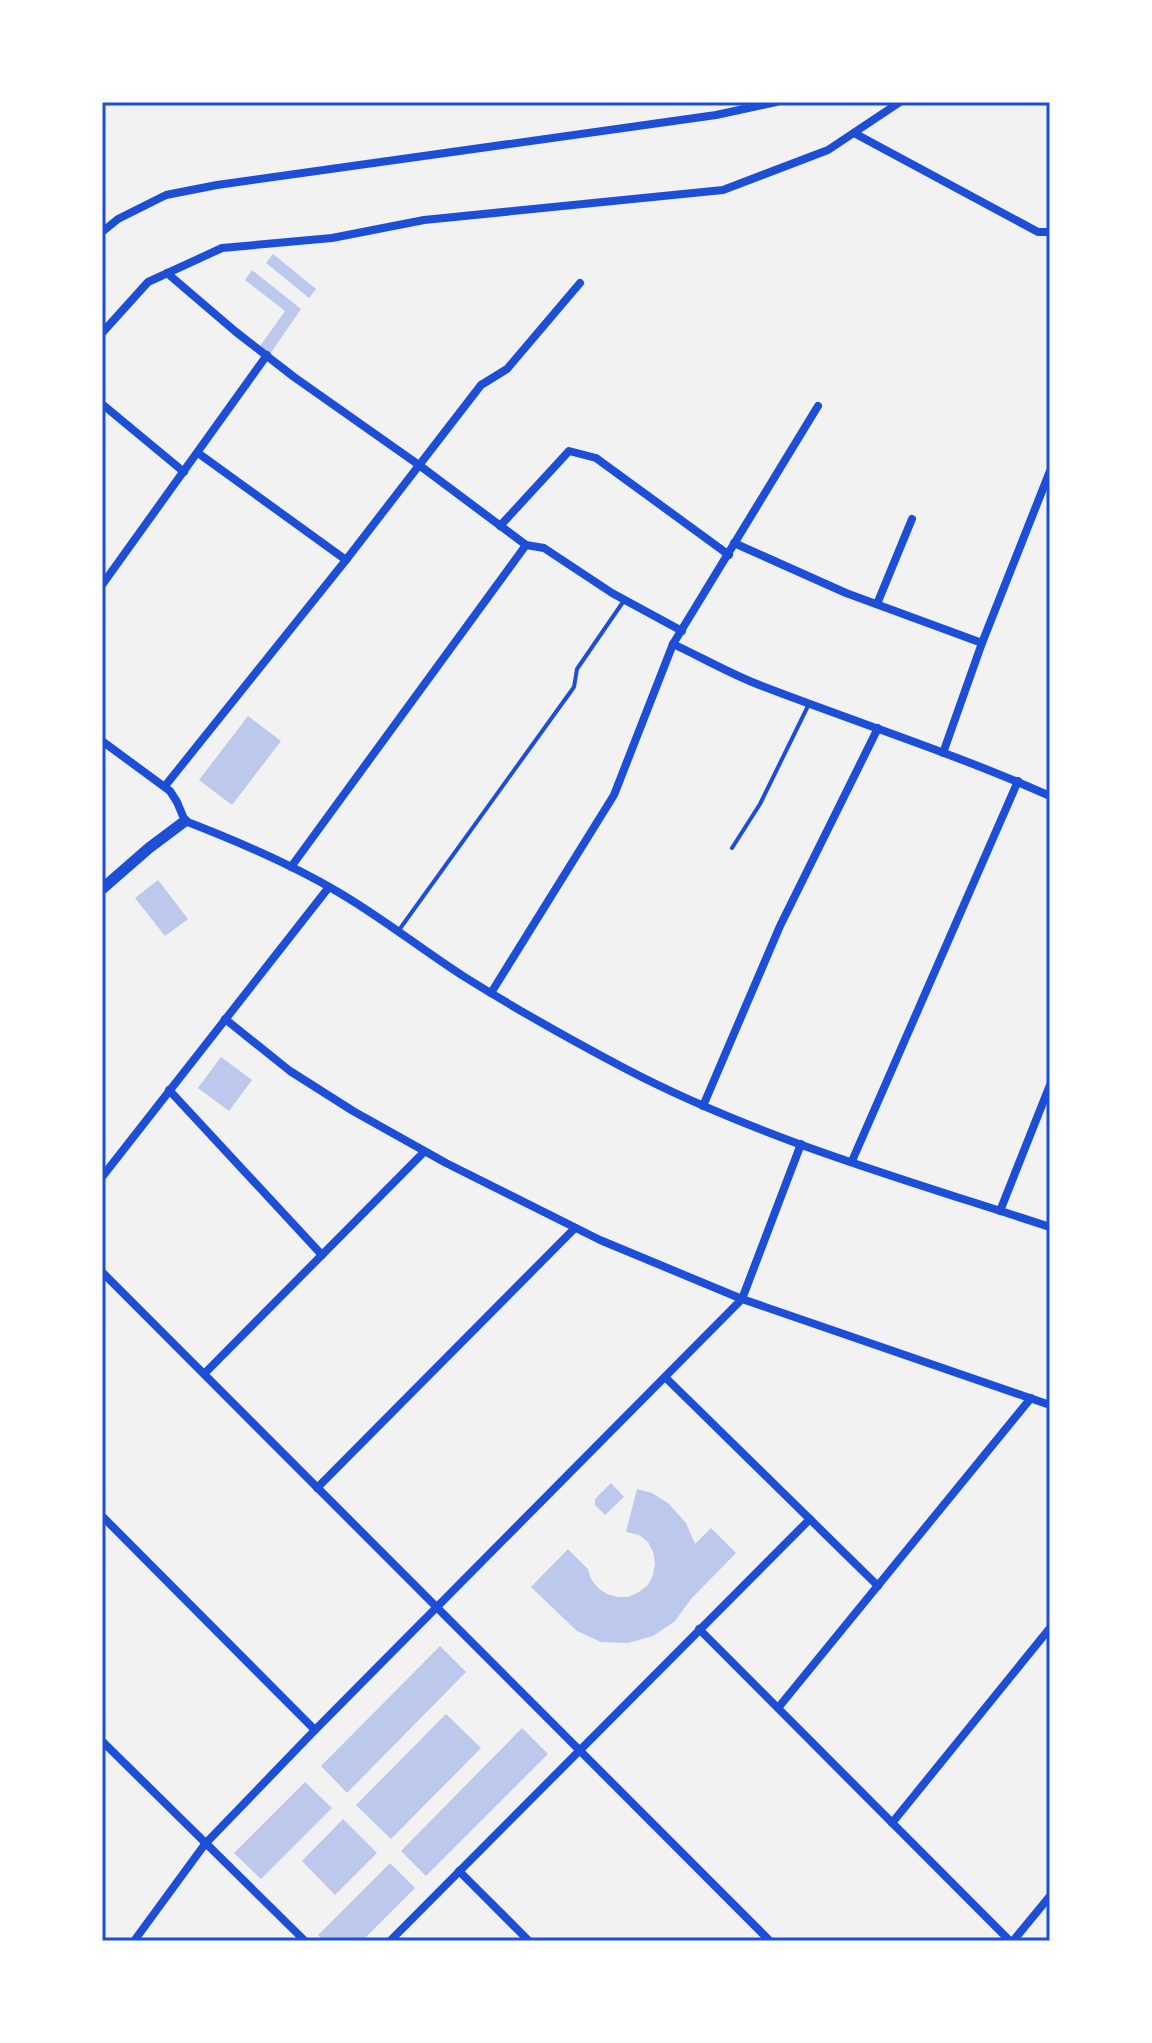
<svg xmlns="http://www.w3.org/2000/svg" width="1152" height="2043" viewBox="0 0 1152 2043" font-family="'DM Sans',sans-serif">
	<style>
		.building { fill: #bdc9ec }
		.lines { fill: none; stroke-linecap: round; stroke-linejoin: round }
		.service { stroke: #1d4ed8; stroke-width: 4 }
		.minor { stroke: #1d4ed8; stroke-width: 8 }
		.tertiary { stroke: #1d4ed8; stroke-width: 11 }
		.neatline { fill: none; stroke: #1d4ed8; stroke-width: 3 }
	</style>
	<rect width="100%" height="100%" fill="#f2f2f2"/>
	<!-- building -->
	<g class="building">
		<path d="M273,254L316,289L309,298L266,263Z"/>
		<path d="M252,270L301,309L270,354L260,346L285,311L245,280Z"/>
		<path d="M248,716L281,741L232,805L199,780Z"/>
		<path d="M158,880L188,919L165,936L135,898Z"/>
		<path d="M221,1057L252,1080L229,1111L198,1088Z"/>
		<path d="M611,1483L624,1497L605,1515L595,1505V1499Z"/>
		<path d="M637,1489L652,1493L668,1503L686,1523L695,1544L711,1528L736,1553L691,1599L675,1621L653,1636L628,1643L601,1642L577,1631L531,1587L568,1549L588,1569L591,1579L598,1588L607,1594L617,1597H628L639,1592L648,1585L653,1575L655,1563L653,1552L648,1542L639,1535L626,1532Z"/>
		<path d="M440,1646L466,1672L347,1793L321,1766Z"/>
		<path d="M446,1714L481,1748L391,1839L356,1805Z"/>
		<path d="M522,1728L548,1754L426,1876L401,1851Z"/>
		<path d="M305,1782L332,1808L261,1879L234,1853Z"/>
		<path d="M343,1819L377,1853L335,1895L302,1861Z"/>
		<path d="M390,1863L415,1888L362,1941H324L318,1935Z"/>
	</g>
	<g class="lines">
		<!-- service -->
		<g class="service">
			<path d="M732,848L760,804L808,706"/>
			<path d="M399,930L574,687L577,669L623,602"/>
		</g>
		<!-- minor -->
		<g class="minor">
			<path d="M854,133L1038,232H1050"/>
			<path d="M102,232L118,219L166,195L217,185L716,115L776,102"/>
			<path d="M167,273L236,332L294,377L419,465L526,545L544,548L612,593L682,631"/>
			<path d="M102,333L148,282L222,248L332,238L424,220L723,190L828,150L900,102"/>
			<path d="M102,404L184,472"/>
			<path d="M198,453L346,560"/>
			<path d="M500,526L569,451L596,458L729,555"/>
			<path d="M734,543L846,593L982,643"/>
			<path d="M102,585L267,355"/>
			<path d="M877,604L912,519"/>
			<path d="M673,644C703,658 732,675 762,686C858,723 956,754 1050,796"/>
			<path d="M102,741L170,791L177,802L185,821C237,841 289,863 338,892C381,917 421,949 463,976C516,1009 571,1040 626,1069C760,1139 907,1180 1050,1227"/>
			<path d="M943,753L982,643L1050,471"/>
			<path d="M165,786L346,560L481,385L507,369L580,283"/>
			<path d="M291,867L526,545"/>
			<path d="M491,993L614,795L673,644L818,406"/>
			<path d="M225,1019L290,1071L353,1111L446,1163L600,1240L742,1299L1050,1405"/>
			<path d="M169,1090L322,1255"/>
			<path d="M703,1106L780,926L878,728"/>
			<path d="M852,1161L1018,781"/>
			<path d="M102,1177L329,887"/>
			<path d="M1000,1211L1050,1085"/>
			<path d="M102,1272L770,1941"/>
			<path d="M204,1374L424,1152"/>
			<path d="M665,1377L878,1586"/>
			<path d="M317,1488L575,1228"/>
			<path d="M102,1516L315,1730"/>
			<path d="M699,1629L1010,1941"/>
			<path d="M778,1708L1031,1398"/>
			<path d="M102,1741L305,1941"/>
			<path d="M892,1823L1050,1628"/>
			<path d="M459,1871L529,1941"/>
			<path d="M134,1941L205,1844L315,1730L742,1299L801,1144"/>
			<path d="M390,1941L810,1519"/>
			<path d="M1013,1941L1050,1896"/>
		</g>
		<!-- tertiary -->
		<path class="tertiary" d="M102,889L149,848L185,821"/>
	</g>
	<!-- border -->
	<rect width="1152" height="2043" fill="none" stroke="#ffffff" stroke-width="208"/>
	<rect x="104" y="104" width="944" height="1835" class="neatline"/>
</svg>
